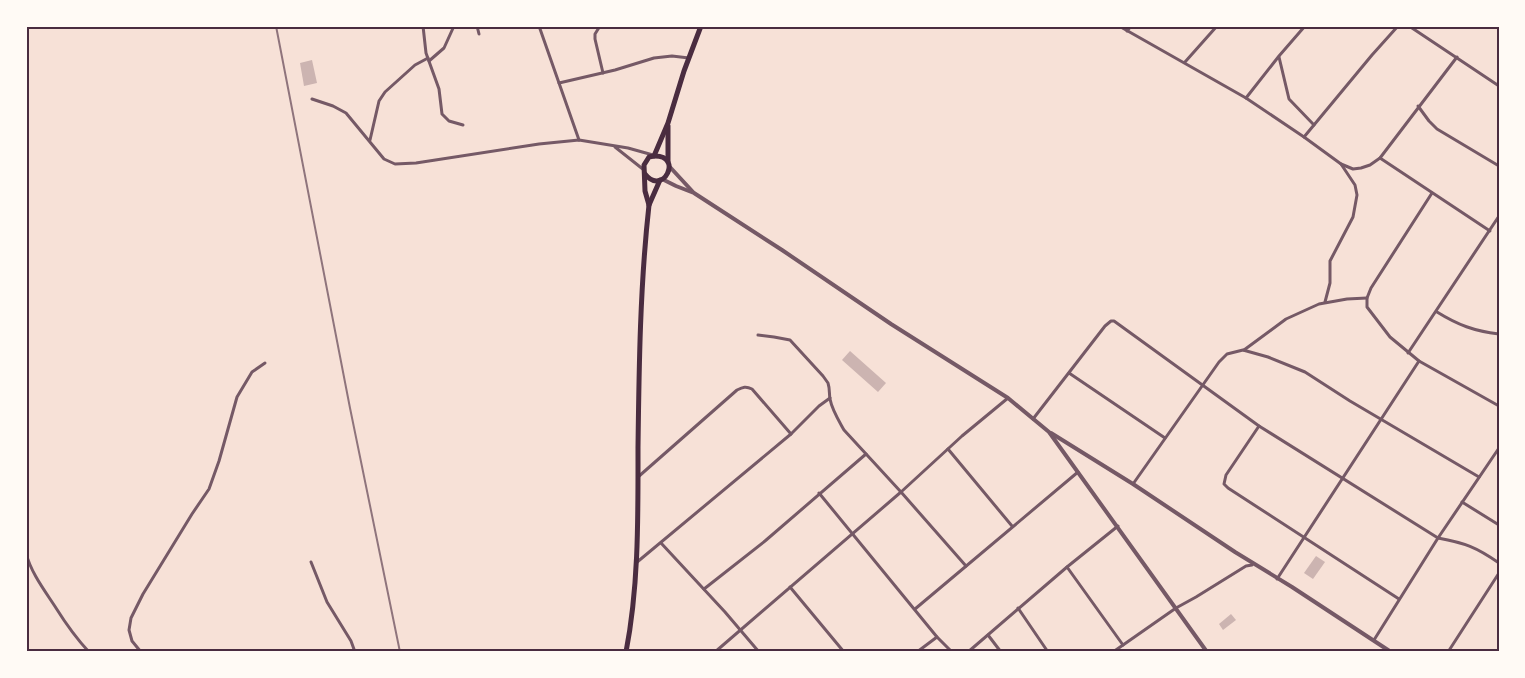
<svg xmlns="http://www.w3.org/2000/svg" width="1525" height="678" viewBox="0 0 1525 678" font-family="'Alegreya Sans',sans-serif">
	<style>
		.building { fill: #ccb4b1 }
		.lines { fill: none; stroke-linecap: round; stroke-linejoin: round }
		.minor { stroke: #755966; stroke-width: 3 }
		.tertiary { stroke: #755966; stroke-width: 4 }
		.trunk { stroke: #4a2c40; stroke-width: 5 }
		.rail { stroke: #8f747c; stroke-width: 2 }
		.neatline { fill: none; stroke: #4a2c40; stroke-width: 2 }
	</style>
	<rect width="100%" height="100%" fill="#f7e1d7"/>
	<!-- building -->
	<g class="building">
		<path d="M312,60L317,83L304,86L300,63Z"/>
		<path d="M850,351L886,383L878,392L842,360Z"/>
		<path d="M1316,556L1325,562L1313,579L1304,573Z"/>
		<path d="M1231,614L1236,620L1223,630L1219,624Z"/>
	</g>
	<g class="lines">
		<!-- minor -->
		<g class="minor">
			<path d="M423,26L426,53L439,89L442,114L449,121L463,125"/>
			<path d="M477,26L479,34"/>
			<path d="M539,26L579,140"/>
			<path d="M600,26L595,34V39L603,73"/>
			<path d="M1119,26L1246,98L1304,137L1341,164L1353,169L1361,168L1370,165L1380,158L1457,57"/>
			<path d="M1409,26L1499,86"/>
			<path d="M1127,31L1131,26"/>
			<path d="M1279,57L1289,99L1314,125"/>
			<path d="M429,61L444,48L454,26"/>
			<path d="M1185,62L1217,26"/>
			<path d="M559,83L615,70L654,58L672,56L689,58"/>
			<path d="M1246,98L1279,56L1305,26"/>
			<path d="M312,99L333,106L346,113L384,159L395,164L416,163L539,144L579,140L628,148L653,155"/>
			<path d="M1418,106L1429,121L1437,129L1499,166"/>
			<path d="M1304,137L1372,55L1398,26"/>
			<path d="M370,140L379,101L385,92L415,65L428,58"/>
			<path d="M615,147L644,170"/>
			<path d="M1380,158L1490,231"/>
			<path d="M1432,193L1371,288L1367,298V307L1390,337L1419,361L1499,406"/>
			<path d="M1325,302L1330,283V261L1353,217L1357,195L1355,185L1341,164"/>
			<path d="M1437,312C1458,325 1474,331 1499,334"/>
			<path d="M758,335L774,337L790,340L823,376L828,383C830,389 829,394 830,399C832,410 839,421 844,430L901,492L966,566"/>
			<path d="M1244,350L1286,319L1319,304L1347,299L1367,298"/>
			<path d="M1408,353L1499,216"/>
			<path d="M1069,373L1165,438"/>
			<path d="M1033,419L1105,326L1111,321H1114L1259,426L1438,538C1465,543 1476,547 1499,563"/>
			<path d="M1259,426L1226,475L1224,484L1228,488L1399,599"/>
			<path d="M948,449L1012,526"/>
			<path d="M638,477L737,390C743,387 746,386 752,389L791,434"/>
			<path d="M1133,484L1219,362L1227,354L1243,350L1268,357L1305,372L1350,401L1479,477"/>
			<path d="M819,493L937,637L952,652"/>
			<path d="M1462,502L1499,525"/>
			<path d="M661,543L725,612L759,652"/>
			<path d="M26,553C31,573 45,591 56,608C66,624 76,638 89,652"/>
			<path d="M311,562L327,602L351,641L355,652"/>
			<path d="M636,563L791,434L819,406L830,398"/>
			<path d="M1067,567L1123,645"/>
			<path d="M1277,579L1419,361"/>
			<path d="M790,587L844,652"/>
			<path d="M704,589L765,541L866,454"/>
			<path d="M1018,608L1048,652"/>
			<path d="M915,609L1078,472"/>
			<path d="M988,635L1001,652"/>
			<path d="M1374,640L1438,538L1499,448"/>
			<path d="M141,652L132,641L129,630L131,618L143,594L192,514L209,489L219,461L237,397L252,372L265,363"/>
			<path d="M715,652L901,492L962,436L1008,398"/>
			<path d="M917,652L937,637"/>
			<path d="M968,652L1067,567L1118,526"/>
			<path d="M1113,652L1176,608L1196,597L1246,566L1252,565"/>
			<path d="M1448,652L1499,573"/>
		</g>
		<!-- tertiary -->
		<g class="tertiary">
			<path d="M669,166L693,192"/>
			<path d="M662,179L676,186L694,193L782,250L891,324L1008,398L1049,432L1207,652"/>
			<path d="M1051,433L1133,484L1235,552L1292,587L1391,652"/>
		</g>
		<!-- trunk -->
		<g class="trunk">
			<path d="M668,162V126"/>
			<path d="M645,174C663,197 684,155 654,156"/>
			<path d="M649,205L660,180"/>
			<path d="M626,652C639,585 638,515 638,448C639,367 640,286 649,205L645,191L644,165L649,157L654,156L668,123L684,71L701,26"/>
		</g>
		<!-- rail -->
		<path class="rail" d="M276,26L350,408L400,652"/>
	</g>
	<!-- border -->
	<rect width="1525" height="678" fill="none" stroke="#fffaf5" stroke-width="55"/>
	<rect x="28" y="28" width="1470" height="622" class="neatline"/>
</svg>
